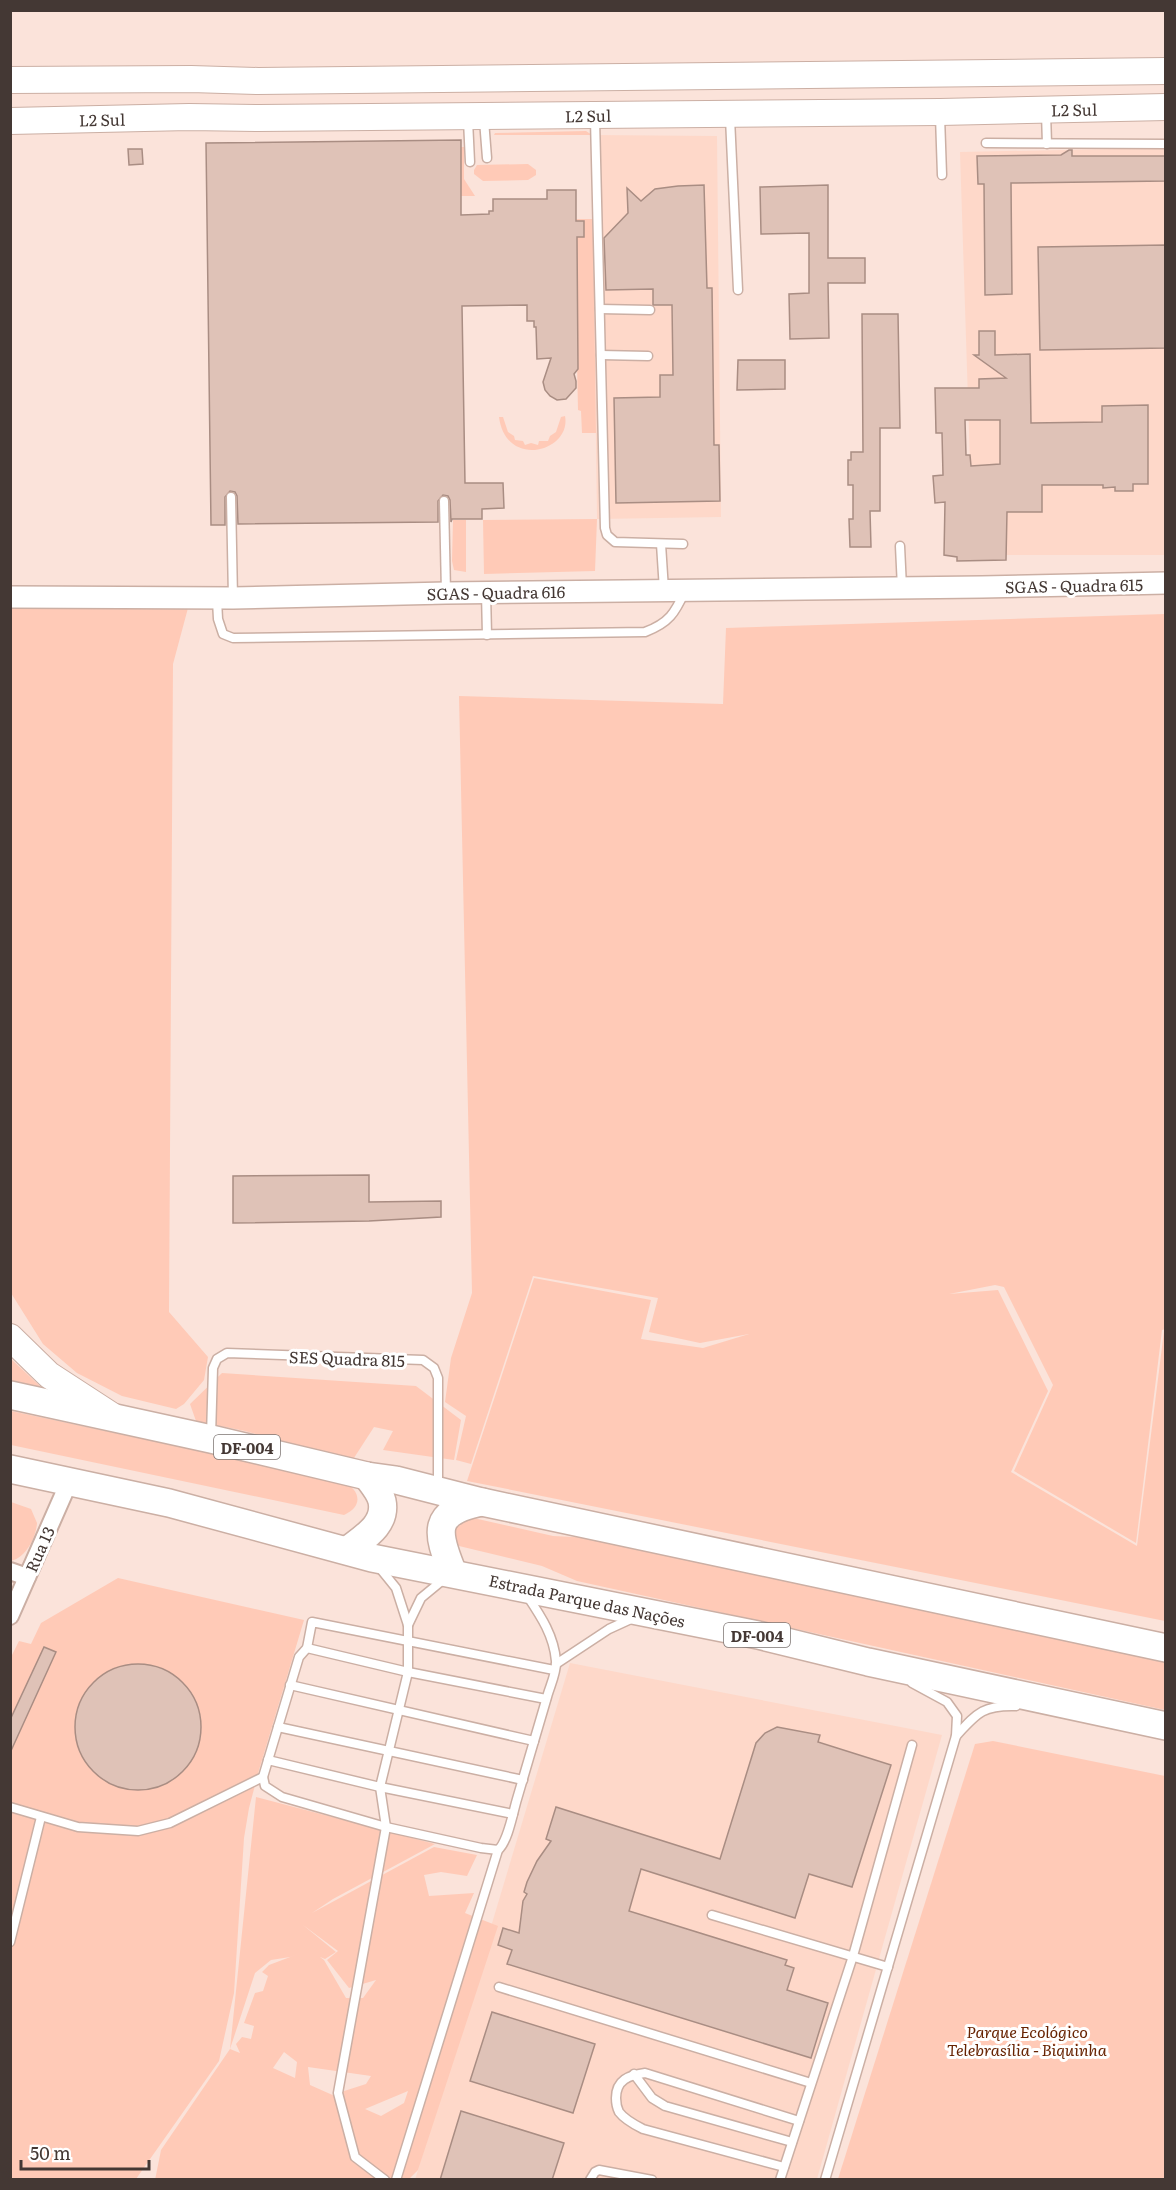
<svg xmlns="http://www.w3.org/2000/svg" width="1176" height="2190" viewBox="0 0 1176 2190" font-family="Literata,serif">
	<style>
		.built { fill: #fed8c9 }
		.green { fill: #ffcab7; fill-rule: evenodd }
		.building { fill: #dfc2b7; stroke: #a98d83; stroke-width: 1.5; fill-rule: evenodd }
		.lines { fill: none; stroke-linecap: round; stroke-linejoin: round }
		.service-casing { stroke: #cbafa4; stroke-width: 11 }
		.minor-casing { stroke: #cbafa4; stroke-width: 20 }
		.tertiary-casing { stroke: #cbafa4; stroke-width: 24 }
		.primary-casing { stroke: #cbafa4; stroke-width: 28 }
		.trunk-casing { stroke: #cbafa4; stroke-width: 30 }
		.service { stroke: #fff; stroke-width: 8 }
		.minor { stroke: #fff; stroke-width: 16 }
		.tertiary { stroke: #fff; stroke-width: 21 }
		.primary { stroke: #fff; stroke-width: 26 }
		.trunk { stroke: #fff; stroke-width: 27 }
		.labels { text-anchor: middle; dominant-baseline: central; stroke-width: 6; stroke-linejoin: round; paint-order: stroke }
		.shield { fill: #fff; stroke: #7c7471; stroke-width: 1.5 }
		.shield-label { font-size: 15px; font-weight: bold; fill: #443834 }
		.street-label { font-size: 16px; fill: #443834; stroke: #fff }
		.park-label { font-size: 16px; font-style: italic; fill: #672302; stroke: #fff }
	</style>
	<rect width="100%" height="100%" fill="#fbe3da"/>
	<!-- built -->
	<g class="built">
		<path d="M592,135L717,136L721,517L597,519Z"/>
		<path d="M1165,148V555H973L960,152Z"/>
		<path d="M570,1663L942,1735L817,2179L415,2180Z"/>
	</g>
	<!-- green -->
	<g class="green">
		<path d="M586,131L592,135H494L495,133Z"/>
		<path d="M460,147H464V179L475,196H461Z"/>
		<path d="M528,164L536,170V175L528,180L483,181L474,174V170L477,165Z"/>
		<path d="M574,219H593L596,433H582L581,411L578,410Z"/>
		<path d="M565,416C572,451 506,470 499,417H503L508,432L514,436L515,440L523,441L525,445L531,443L538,445L539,441H548L550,436L556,432L561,417Z"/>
		<path d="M597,519L595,571L484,574L483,520Z"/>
		<path d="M453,520H466V572L454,570L452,561Z"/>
		<path d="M11,604L188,608L173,664L169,1312L208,1357L204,1380L184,1404L176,1409L122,1396L77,1373L43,1344L11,1293Z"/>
		<path d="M1165,614L1166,1329L1162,1330L1136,1543L1014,1471L1053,1385L1004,1287L995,1285L949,1294L998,1290L1048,1391L1011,1472L1137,1546L1164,1331H1165V1621L467,1481L534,1278L651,1300L641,1339L703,1348L749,1334L700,1343L649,1332L658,1298L533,1276L471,1464L456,1460L466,1416L445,1402L451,1358L472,1293L459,696L723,704L726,628Z"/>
		<path d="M11,1359L41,1387L11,1381Z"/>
		<path d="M222,1373L416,1386L461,1420L454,1460L383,1450L393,1431L374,1427L352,1461L245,1431L196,1421L190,1404Z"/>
		<path d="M11,1411L343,1481C360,1490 364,1506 344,1515L11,1445Z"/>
		<path d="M11,1502L31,1509L37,1523C36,1538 26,1557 11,1561Z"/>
		<path d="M469,1517L553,1536L593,1538L1165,1660V1710L577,1581L542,1566L459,1546L455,1542V1524Z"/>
		<path d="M118,1578L304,1620L259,1770L249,1808L244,1838L234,1993L219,2061L136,2179L11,2180L10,1659L19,1641L31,1644L41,1623Z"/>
		<path d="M993,1741L1165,1776V2179H838L975,1744Z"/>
		<path d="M256,1797L435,1844L333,1899L312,1913L434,1847L477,1855L467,1876L441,1872L424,1875L429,1896L474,1893L465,1913L498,1926L418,2170L408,2180H155L161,2150L230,2049ZM303,1925L338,1951L327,1960L349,1988L376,1980L363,1998H346L324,1960L320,1957L325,1959L336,1952ZM306,1951L269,1965L262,1972L268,1976L263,1991L255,1993L244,2023L254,2026L251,2039L242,2037L236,2044L240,2053L230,2049L255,1973L271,1960L290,1957ZM284,2052L297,2062L295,2078L273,2068ZM308,2067L371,2076L366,2084L338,2093L337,2097L310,2085ZM408,2091L404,2103L381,2116L365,2109Z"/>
	</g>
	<!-- building -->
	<g class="building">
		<path d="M461,140V215L489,214V211H493V199H547V190H576V221H584V237H577L578,369L574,374L576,381V388L566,399L557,400L550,396L545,390L543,382L551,358L537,359L536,327H534V321H527V305L462,306L465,483H503L504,508L482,509V519H452L451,522L450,500L448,496L443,495L438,501V522L238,524L237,496L235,492L230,491L225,497V525H211L206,143Z"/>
		<path d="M128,149H142L143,164L129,165Z"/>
		<path d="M1069,150H1072V156H1166V181L1011,183L1012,294L985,295L984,184H978L977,156L1061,155Z"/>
		<path d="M704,185L707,288H712L714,445H719L720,501L616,503L614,398L660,397V375H673L672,305H653V289L606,290L604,238L628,213L627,188L641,201L655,189L678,186Z"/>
		<path d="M828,185V258H865V283H828L829,338L790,339L789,294L809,293V233L761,234L760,187Z"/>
		<path d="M1166,245V348L1040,350L1038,247Z"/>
		<path d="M862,314H898L900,428H880V511H870L871,547H850L849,519H853V485H848V460H851V452H863Z"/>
		<path d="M979,331H995V355L1030,354L1031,423L1102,422V406L1148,405V484H1133V491H1115V487L1103,488V485H1042V512H1007L1006,560L957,561V557L944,555L945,502L935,503L933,476L943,475L942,433H936L935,388H979V379L1006,378L974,355H979ZM965,420H1000V464L971,466L970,455H966Z"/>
		<path d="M738,360H785V389L737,390Z"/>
		<path d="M369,1175V1202L441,1201V1217L369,1221L233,1223V1176Z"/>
		<path d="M44,1647L56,1652L10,1753V1720Z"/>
		<circle cx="138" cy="1727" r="63"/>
		<path d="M777,1727L820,1735L818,1742L891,1765L852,1887L809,1874L795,1918L641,1869L629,1911L787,1960L785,1965L794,1968L787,1990L828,2003L811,2058L507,1964L512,1950L498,1945L503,1928L519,1933L523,1901L527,1894L524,1892L527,1882L537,1861L551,1841L546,1839L556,1807L720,1859L756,1743L765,1733Z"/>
		<path d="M492,2012L595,2044L573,2113L470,2081Z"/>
		<path d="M461,2111L564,2143L552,2180H440Z"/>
	</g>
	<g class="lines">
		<!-- service casing -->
		<g class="service-casing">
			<g id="service">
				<path d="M1046,113L1047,144"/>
				<path d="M940,116L942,175"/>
				<path d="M730,118L738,290"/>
				<path d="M595,119L605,528L607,535L615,542L683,544"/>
				<path d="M468,120L470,162"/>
				<path d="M484,120L487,158"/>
				<path d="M986,143L1166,144"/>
				<path d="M600,309L650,310"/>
				<path d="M601,355L648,356"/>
				<path d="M231,497L233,598"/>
				<path d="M444,501L446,592"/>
				<path d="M661,544L664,590"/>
				<path d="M900,546L902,588"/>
				<path d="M486,593L487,635"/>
				<path d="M217,600L218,619L223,634L233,638L645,632C669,623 675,613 685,591"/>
				<path d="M211,1436L213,1368L217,1359L227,1353L423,1360L434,1368L438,1378V1487"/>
				<path d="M379,1567L396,1588L408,1625V1672L380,1787L386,1827L338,2093L355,2157L385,2180"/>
				<path d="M526,1594C540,1615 554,1635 556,1661C557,1672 550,1686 547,1697C537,1731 527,1765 517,1799C513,1812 508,1842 498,1850L481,1848L386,1827L282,1797L265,1786L263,1777L299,1657L307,1648L312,1622L554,1670"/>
				<path d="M408,1625L421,1598L444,1579"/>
				<path d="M307,1648L408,1672L546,1699"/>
				<path d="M556,1664L609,1629L633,1618"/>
				<path d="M290,1685L534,1741"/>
				<path d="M278,1727L523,1780"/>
				<path d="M956,1736C977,1713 983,1705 1016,1706"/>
				<path d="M268,1760L380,1787L513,1814"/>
				<path d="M10,1807L78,1827L138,1831L170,1823L263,1777"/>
				<path d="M712,1915L888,1967"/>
				<path d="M10,1942L41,1817"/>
				<path d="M499,1987L811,2083"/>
				<path d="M634,2074L652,2098L665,2106L792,2142"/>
				<path d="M784,2167L643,2129C635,2125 625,2120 619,2112C617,2108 616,2103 616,2098C616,2080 629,2075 645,2073L799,2121"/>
				<path d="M396,2180L498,1850"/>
				<path d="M590,2180L595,2172L599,2170L652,2180"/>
				<path d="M780,2180L853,1956L912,1745"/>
				<path d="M825,2180L956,1736L957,1716L947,1702L912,1683"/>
			</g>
		</g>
		<!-- minor casing -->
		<g class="minor-casing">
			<g id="minor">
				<path d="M10,1571L27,1577"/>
				<path d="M10,1616L69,1482"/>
			</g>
		</g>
		<!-- tertiary casing -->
		<g class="tertiary-casing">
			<path id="tertiary" d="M10,597L233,598L446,593L982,587L1166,583"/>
		</g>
		<!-- primary casing -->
		<g class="primary-casing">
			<g id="primary">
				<path d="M10,80L191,79L258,81L1166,71"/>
				<path d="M10,121L189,117L259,118L940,112L1166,107"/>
				<path d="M10,1337L49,1375L112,1416"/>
			</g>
		</g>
		<!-- trunk casing -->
		<g class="trunk-casing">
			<g id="trunk">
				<path d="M10,1395L211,1439L367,1476L396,1480L482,1502L1166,1648"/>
				<path d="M10,1469L169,1503L372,1558L758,1635L868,1662L1166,1726"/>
				<path d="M348,1550C363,1538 387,1525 382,1501C380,1492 372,1483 367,1476"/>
				<path d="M453,1573C436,1532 431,1512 482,1502"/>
			</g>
		</g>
		<!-- service -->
		<use href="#service" class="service"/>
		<!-- minor -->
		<use href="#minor" class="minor"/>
		<!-- tertiary -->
		<use href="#tertiary" class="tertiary"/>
		<!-- primary -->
		<use href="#primary" class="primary"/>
		<!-- trunk -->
		<use href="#trunk" class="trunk"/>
	</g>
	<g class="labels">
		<!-- shield labels -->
		<g class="shield">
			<rect x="214" y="1435" width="66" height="24" rx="4.5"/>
			<rect x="724" y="1623" width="66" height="24" rx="4.5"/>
		</g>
		<g class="shield-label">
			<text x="247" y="1447">DF-004</text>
			<text x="757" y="1635">DF-004</text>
		</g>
		<!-- street labels -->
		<g class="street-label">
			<text transform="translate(1074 109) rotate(-1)">L2 Sul</text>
			<text transform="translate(588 115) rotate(-1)">L2 Sul</text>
			<text transform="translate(102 119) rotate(-1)">L2 Sul</text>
			<text transform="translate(1074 585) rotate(-1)">SGAS - Quadra 615</text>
			<text transform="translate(496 592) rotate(-1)">SGAS - Quadra 616</text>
			<text transform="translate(347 1358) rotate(2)">SES Quadra 815</text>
			<text transform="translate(39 1549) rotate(-66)">Rua 13</text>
			<text transform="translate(587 1600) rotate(12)">Estrada Parque das Nações</text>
		</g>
		<!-- park labels -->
		<g class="park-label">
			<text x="1027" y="2031">Parque Ecológico<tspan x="1027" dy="18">Telebrasília - Biquinha</tspan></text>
		</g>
	</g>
	<!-- border -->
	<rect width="1176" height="2190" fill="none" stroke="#443834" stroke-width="24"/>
	<!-- scale -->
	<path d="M21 2160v9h128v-9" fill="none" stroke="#443834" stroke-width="3"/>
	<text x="30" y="2160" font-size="18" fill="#443834" stroke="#ffffff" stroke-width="4.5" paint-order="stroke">50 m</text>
</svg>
